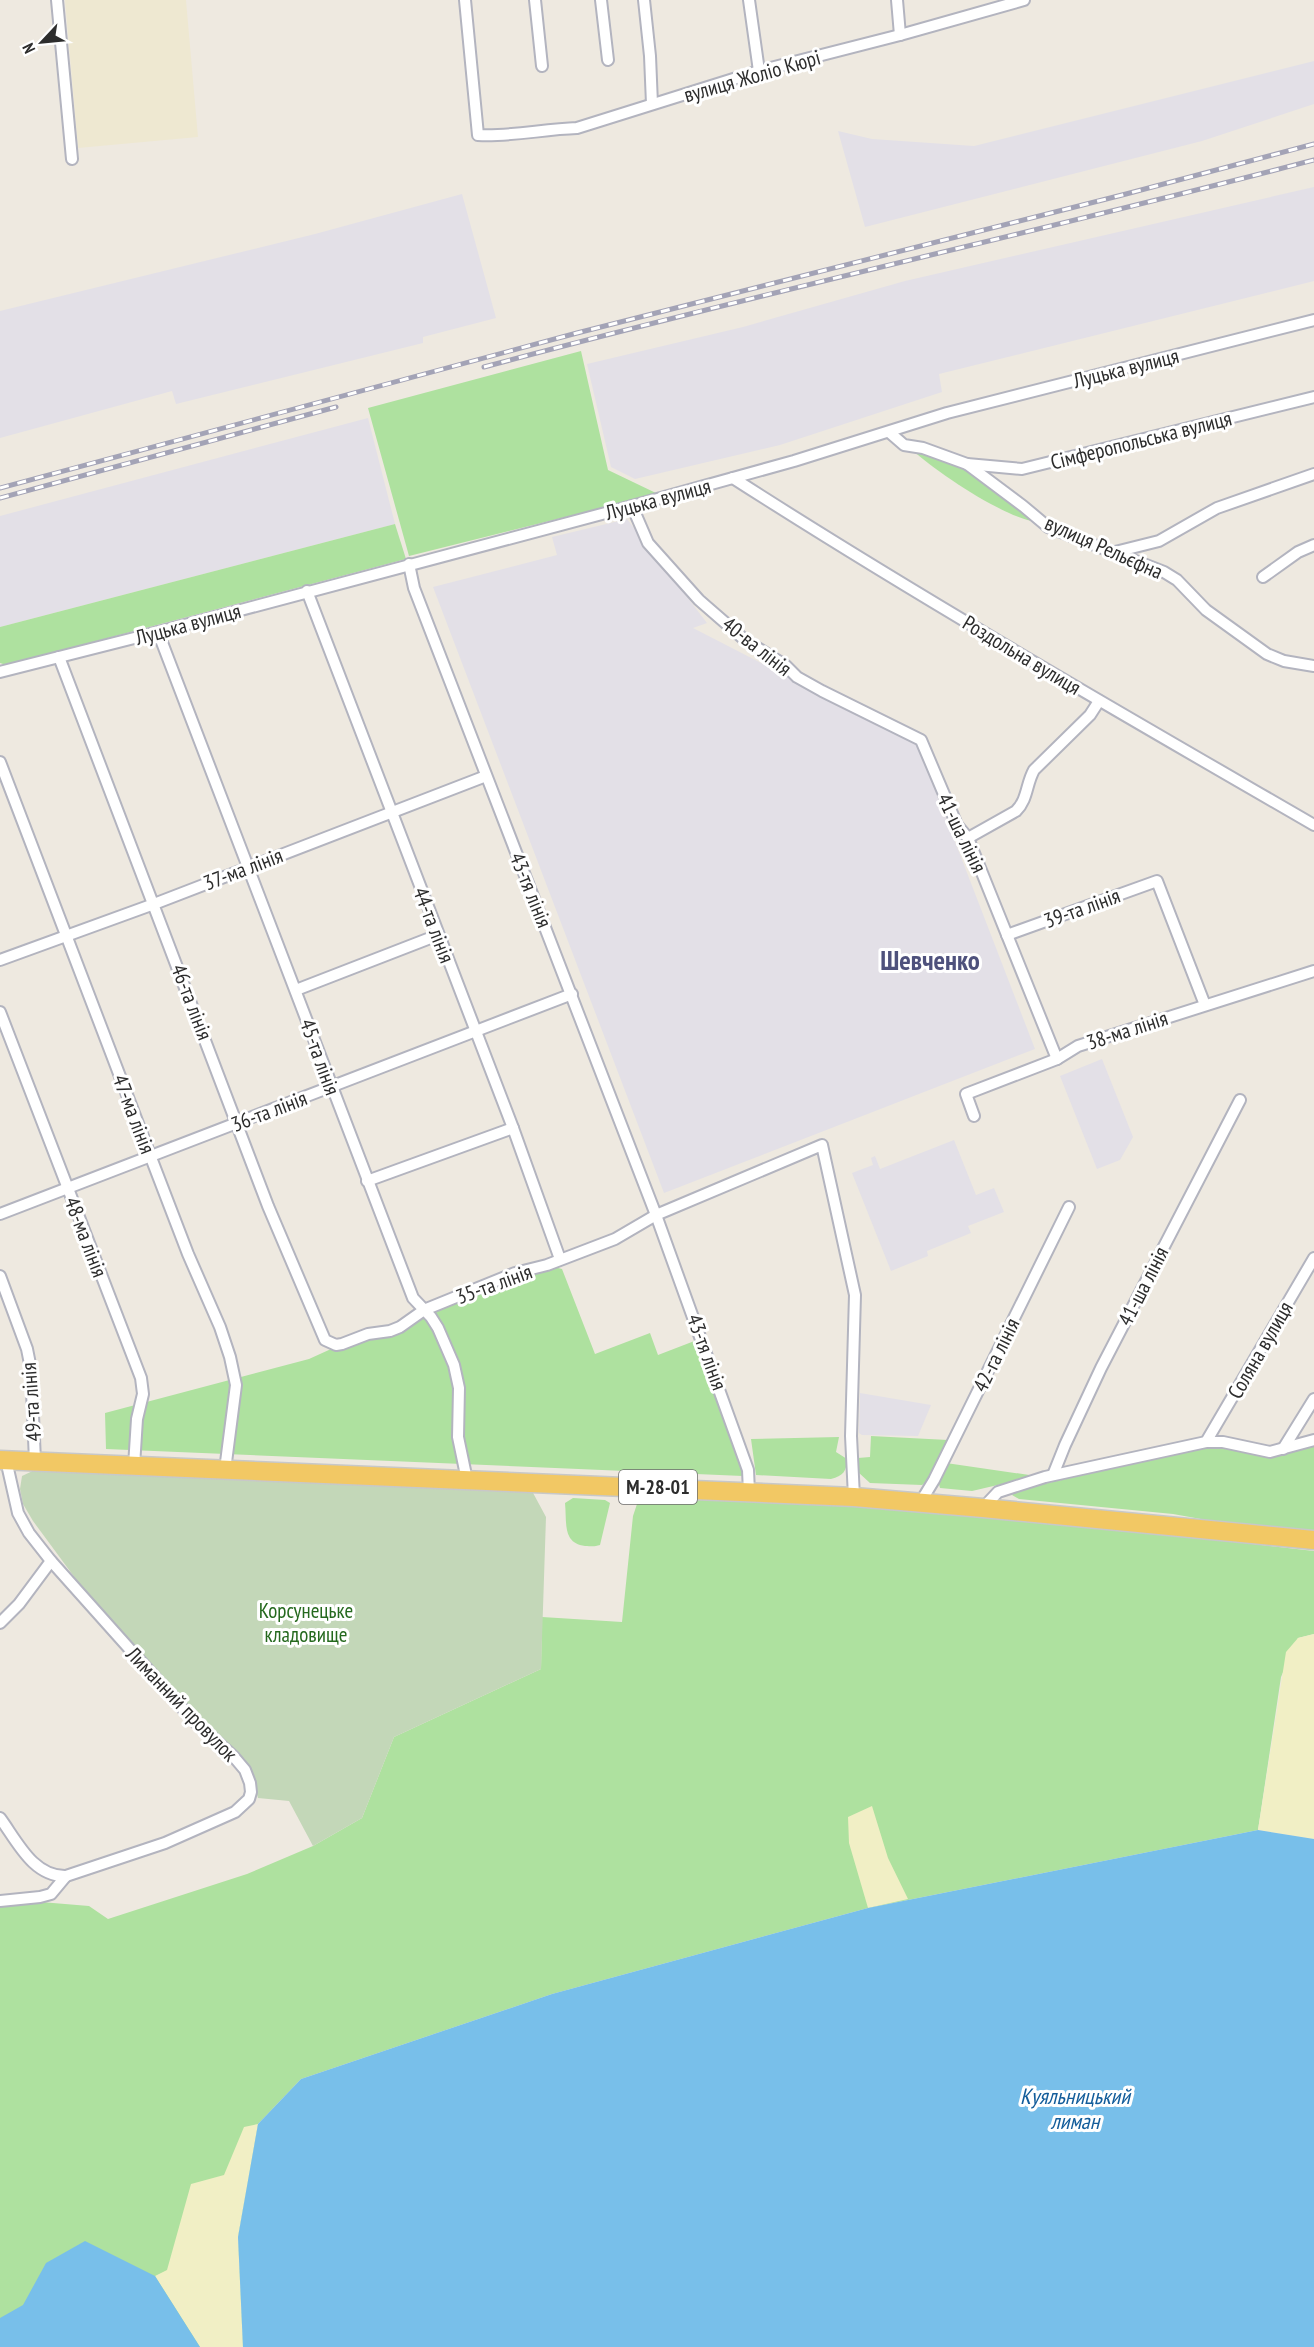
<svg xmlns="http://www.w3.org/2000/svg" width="1314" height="2347" viewBox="0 0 1314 2347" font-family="'PT Sans Narrow',sans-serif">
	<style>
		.industrial { fill: #e3e0e7 }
		.education { fill: #eee8d1 }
		.green { fill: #aee19f }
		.sand { fill: #f1efc5 }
		.cemetery { fill: #c3d7b8 }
		.water { fill: #78bfea }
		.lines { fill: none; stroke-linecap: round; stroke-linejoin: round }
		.minor-casing { stroke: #b3b4bf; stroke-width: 14 }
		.trunk-casing { stroke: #c8c8c8; stroke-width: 21 }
		.minor { stroke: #fff; stroke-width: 10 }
		.trunk { stroke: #f2c864; stroke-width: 18 }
		.rail-casing { stroke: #a3a3b6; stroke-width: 5 }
		.rail { stroke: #fff; stroke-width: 3; stroke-dasharray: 9; stroke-linecap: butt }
		.labels { text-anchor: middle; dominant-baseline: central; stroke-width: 6; stroke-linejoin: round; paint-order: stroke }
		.shield { fill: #fff; stroke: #6c6c6c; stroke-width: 1.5 }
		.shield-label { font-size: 20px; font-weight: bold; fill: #2d2d2d }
		.street-label { font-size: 21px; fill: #2d2d2d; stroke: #fff }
		.park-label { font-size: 21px; fill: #25691e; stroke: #fff }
		.water-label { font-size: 22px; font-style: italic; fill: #135d9b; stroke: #fff }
		.district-label { font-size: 27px; font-weight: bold; fill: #4e517c; stroke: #fff }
	</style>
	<rect width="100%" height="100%" fill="#eee9e0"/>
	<!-- industrial -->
	<g class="industrial">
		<path d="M1314,61V104L1202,141L865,227L838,131L872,139L974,146Z"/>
		<path d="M1314,187V281L939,374L942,392L780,445L635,479L611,467L587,364L743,327L905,281Z"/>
		<path d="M462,194L496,318L423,337V343L176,404L172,391L0,438V311L315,234Z"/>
		<path d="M368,418L395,524L0,627V516Z"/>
		<path d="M627,519L707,623L693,628L917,743L1035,1049L664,1193L433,587L557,555L552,537Z"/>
		<path d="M1102,1059L1133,1137L1120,1160L1097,1169L1060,1076Z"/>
		<path d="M954,1140L976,1195L994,1188L1004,1212L968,1226L971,1233L927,1251L928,1256L891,1271L852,1173L873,1165L871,1158L875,1156L880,1169Z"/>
		<path d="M860,1393L931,1405L918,1436L862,1435L859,1433Z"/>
	</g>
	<!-- education -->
	<path class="education" d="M65,0H186L198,137L78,148Z"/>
	<!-- green -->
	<g class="green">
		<path d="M581,351L608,470L658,494L409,556L368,408Z"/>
		<path d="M911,449L964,467L1036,522C1001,516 938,473 911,449Z"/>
		<path d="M395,524L406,559L6,665L0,663V627Z"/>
		<path d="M547,1265L562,1269L595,1354L650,1333L658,1355L697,1340L739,1456L743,1476L106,1449L105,1413L309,1359L342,1344L390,1331L413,1316Z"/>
		<path d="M871,1436L948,1440L931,1478L922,1485L870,1483L858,1472V1458L870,1457Z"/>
		<path d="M839,1437L836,1452L847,1459C847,1471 843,1476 831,1479L756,1475L751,1439Z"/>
		<path d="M1314,1446V1531L1212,1521L1173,1514L1019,1499L1012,1495L1016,1490L1211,1447L1276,1456Z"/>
		<path d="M946,1463L1036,1476L972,1491L940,1488L938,1480Z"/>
		<path d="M646,1495L859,1505L1132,1530L1314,1551V1634L1298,1638L1281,1677L1258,1830L868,1908L552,1994L301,2079L258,2124L238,2237L243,2347H0V1907L41,1902L89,1906L108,1919L247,1874L313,1846L362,1818L394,1737L541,1669L542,1617L622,1622L633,1516L637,1504Z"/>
		<path d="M573,1498L605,1500L610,1503L600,1545C594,1547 591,1546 585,1546C562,1543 567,1522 565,1503Z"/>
	</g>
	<!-- sand -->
	<g class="sand">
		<path d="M1314,1634V1839L1258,1830L1286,1652L1298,1638Z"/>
		<path d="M872,1806L888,1858L908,1899L868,1908L849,1843L848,1817Z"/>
		<path d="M258,2124L238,2237L243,2347H200L155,2276L167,2270L191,2184L224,2175L244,2127Z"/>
	</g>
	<!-- cemetery -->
	<path class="cemetery" d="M39,1468L532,1491L546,1517L541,1669L394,1737L362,1818L313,1846L289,1801L258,1798L248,1765L204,1725L78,1582L33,1521L23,1504L20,1489L22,1476Z"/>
	<!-- water -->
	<g class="water">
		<path d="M1258,1830L1314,1839V2347H243L238,2237L258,2124L301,2079L552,1994L868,1908Z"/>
		<path d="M85,2241L155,2276L200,2347H0V2318L23,2305L46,2263Z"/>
	</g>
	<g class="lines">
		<!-- minor casing -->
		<g class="minor-casing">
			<g id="minor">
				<path d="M57,0L72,159"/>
				<path d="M465,0L478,135C511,137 543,129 577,128L759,71L900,35L1024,0"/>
				<path d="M535,0L542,66"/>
				<path d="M601,0L608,60"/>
				<path d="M644,0L650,56L652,104"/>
				<path d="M749,0L759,71"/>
				<path d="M897,0L900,35"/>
				<path d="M889,432L904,445L923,448L967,464L1023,506L1048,527L1164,572L1177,580L1206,610L1267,654L1284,661L1314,666"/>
				<path d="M967,464L1022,469L1314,397"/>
				<path d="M733,478C923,600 1119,712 1314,825"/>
				<path d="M632,506L648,543L699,600L745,640L786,666L797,677L822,691L921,740L957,825L968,838L1057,1059"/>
				<path d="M1115,552L1159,541L1217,508L1314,474"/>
				<path d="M409,564L414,588L656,1215L748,1470L749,1492"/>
				<path d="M1263,577L1298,552L1314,545"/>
				<path d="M307,591L513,1128L560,1259"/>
				<path d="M158,632L413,1298L431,1317L438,1328L454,1365L459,1388L458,1437L467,1480"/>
				<path d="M59,657L268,1206L325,1340L336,1345L342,1344L368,1334L390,1331L400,1327L424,1310L515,1273L547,1265L615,1239L656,1215L822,1145L855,1295L851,1436L854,1497"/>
				<path d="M0,672L158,632L632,506L794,461L947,413L1314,320"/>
				<path d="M0,762L150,1155L188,1254L220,1327L230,1357L236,1385L225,1470"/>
				<path d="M968,838L1016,811C1028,799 1026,784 1034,770L1090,715L1099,701"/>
				<path d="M1007,935L1157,881L1205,1005"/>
				<path d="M0,960L154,904L486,776"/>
				<path d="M296,990L438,935"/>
				<path d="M0,1012L141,1378L143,1394L137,1419L134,1466"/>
				<path d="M974,1116L966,1094L1057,1059L1078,1046L1314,971"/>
				<path d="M367,1181L513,1128"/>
				<path d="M0,1214L572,994"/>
				<path d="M0,1276L27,1349L31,1369L35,1461"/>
				<path d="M1206,1442L1314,1258"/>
				<path d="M1283,1449L1314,1399"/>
				<path d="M1053,1475L1065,1445L1101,1368L1240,1100"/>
				<path d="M920,1503L934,1480L1069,1207"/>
				<path d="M983,1508L998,1492L1045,1477L1206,1442H1223L1270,1452L1314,1440"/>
				<path d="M0,1623L19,1604L51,1561"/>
				<path d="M0,1818C17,1841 33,1877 66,1876L165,1843L235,1812L249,1799L251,1792L250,1783L245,1770L234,1757L193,1720L51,1561L29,1533L18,1513L6,1460"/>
				<path d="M0,1901L40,1897L51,1894L66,1876"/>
			</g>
		</g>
		<!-- trunk casing -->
		<g class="trunk-casing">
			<path id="trunk" d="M0,1460L854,1497L983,1508L1314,1540"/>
		</g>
		<!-- minor -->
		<use href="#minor" class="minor"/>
		<!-- trunk -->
		<use href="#trunk" class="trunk"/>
		<!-- rail casing -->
		<g class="rail-casing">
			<g id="rail">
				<path d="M484,367C759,293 1038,232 1314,160"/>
				<path d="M0,488L577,333L1126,194L1314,144"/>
				<path d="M0,498L336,407"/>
			</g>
		</g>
		<!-- rail -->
		<use href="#rail" class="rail"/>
	</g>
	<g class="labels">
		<!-- shield labels -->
		<rect class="shield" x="619" y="1470" width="78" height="34" rx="4.5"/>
		<g class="shield-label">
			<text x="658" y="1487">М-28-01</text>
		</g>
		<!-- street labels -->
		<g class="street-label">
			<text transform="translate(752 76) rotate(-16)">вулиця Жоліо Кюрі</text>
			<text transform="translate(1126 368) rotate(-14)">Луцька вулиця</text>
			<text transform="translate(1141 440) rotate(-14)">Сімферопольська вулиця</text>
			<text transform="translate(658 499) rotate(-15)">Луцька вулиця</text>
			<text transform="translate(1104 547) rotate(24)">вулиця Рельєфна</text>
			<text transform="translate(188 624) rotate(-15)">Луцька вулиця</text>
			<text transform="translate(757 646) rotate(38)">40-ва лінія</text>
			<text transform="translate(1022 655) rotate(31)">Роздольна вулиця</text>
			<text transform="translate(962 833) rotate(64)">41-ша лінія</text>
			<text transform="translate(243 869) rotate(-21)">37-ма лінія</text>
			<text transform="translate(531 890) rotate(68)">43-тя лінія</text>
			<text transform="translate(1082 908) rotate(-20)">39-та лінія</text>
			<text transform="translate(434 925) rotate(69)">44-та лінія</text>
			<text transform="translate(192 1002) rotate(69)">46-та лінія</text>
			<text transform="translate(1127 1030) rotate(-18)">38-ма лінія</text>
			<text transform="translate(320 1057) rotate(70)">45-та лінія</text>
			<text transform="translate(269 1111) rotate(-21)">36-та лінія</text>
			<text transform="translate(134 1114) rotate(69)">47-ма лінія</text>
			<text transform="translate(86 1237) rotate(69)">48-ма лінія</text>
			<text transform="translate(494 1284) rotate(-20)">35-та лінія</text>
			<text transform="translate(1143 1286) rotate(-63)">41-ша лінія</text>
			<text transform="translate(1260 1350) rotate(-60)">Соляна вулиця</text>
			<text transform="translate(707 1352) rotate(70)">43-тя лінія</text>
			<text transform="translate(996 1355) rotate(-64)">42-га лінія</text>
			<text transform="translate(31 1402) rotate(-94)">49-та лінія</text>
			<text transform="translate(182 1704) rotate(46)">Лиманний провулок</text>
		</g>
		<!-- park labels -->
		<g class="park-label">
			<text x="306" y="1610">Корсунецьке<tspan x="306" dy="24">кладовище</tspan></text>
		</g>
		<!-- water labels -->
		<g class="water-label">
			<text x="1075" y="2096">Куяльницький<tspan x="1075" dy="25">лиман</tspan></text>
		</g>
		<!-- district labels -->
		<g class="district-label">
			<text x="930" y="960">Шевченко</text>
		</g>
	</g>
	<!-- north arrow -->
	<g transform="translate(42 42) rotate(244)" stroke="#ffffff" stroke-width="4.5" paint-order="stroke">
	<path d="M0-4.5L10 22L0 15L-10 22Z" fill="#2d2d2d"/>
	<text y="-9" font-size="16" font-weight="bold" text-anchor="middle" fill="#2d2d2d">N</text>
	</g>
</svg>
